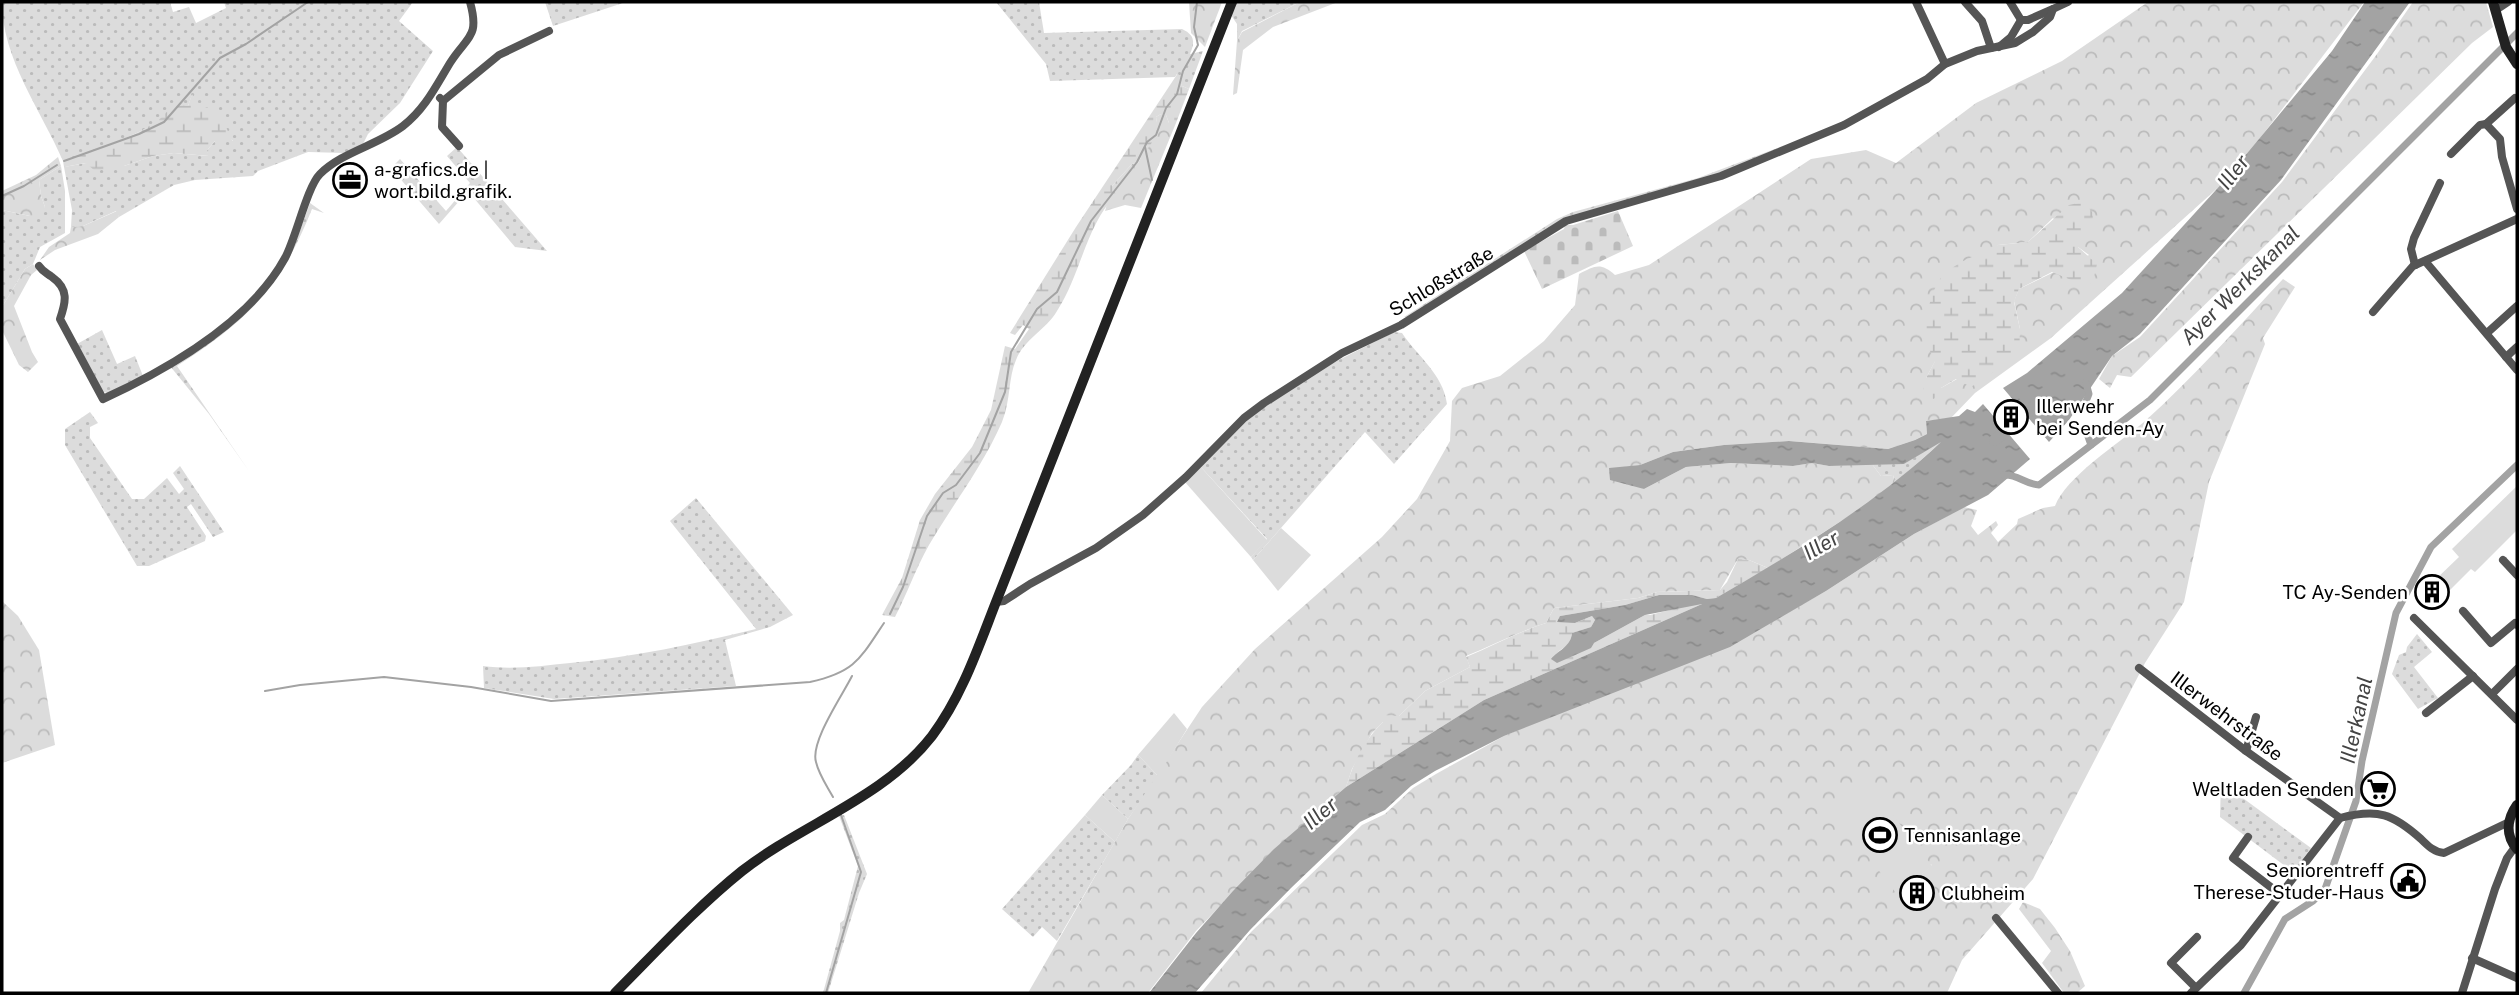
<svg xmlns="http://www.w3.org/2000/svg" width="2519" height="995" viewBox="0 0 2519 995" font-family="'Public Sans',sans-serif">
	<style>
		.grass { fill: url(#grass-dots) }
		.forest { fill: url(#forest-crowns); fill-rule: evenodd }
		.wetland { fill: url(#wetland-marsh) }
		.cemetery { fill: url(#cemetery-stones) }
		.garden { fill: #dcdcdc }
		.water { fill: url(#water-ripples) }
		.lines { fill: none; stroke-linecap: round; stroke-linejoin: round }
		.stream { stroke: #a3a3a3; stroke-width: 2 }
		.canal { stroke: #a3a3a3; stroke-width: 7 }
		.river { stroke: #a3a3a3; stroke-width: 12 }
		.minor { stroke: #555; stroke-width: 8 }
		.secondary { stroke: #222; stroke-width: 10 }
		.labels { text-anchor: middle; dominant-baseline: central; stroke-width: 5; stroke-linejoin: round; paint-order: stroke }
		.poi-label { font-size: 19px; fill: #000; stroke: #fff; text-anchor: start }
		.street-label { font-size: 19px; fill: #000; stroke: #fff }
		.water-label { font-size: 21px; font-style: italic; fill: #444; stroke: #fff }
	</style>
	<defs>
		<pattern id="grass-dots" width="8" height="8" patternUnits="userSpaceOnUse" patternTransform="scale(1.75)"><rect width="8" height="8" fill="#dcdcdc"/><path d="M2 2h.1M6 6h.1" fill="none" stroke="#bbb" stroke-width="1.8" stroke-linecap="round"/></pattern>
		<pattern id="forest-crowns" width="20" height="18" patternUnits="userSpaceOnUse" patternTransform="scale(1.75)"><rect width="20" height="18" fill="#dcdcdc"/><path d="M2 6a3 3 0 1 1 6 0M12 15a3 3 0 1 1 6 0" fill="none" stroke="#bbb"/></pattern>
		<pattern id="wetland-marsh" width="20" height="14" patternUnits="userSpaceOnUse" patternTransform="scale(1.75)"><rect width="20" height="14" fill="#dcdcdc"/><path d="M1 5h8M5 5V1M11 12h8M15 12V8" fill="none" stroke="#bbb"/></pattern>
		<pattern id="cemetery-stones" width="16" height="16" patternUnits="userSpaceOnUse" patternTransform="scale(1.75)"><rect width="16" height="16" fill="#dcdcdc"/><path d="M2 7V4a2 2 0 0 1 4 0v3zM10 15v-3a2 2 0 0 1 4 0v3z" fill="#bbb"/></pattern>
		<pattern id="water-ripples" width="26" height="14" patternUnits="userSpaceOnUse" patternTransform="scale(1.75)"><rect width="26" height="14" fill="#a3a3a3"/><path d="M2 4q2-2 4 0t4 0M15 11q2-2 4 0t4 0" fill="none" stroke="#8b8b8b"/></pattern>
	</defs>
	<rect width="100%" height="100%" fill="#fff"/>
	<!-- grass -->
	<g class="grass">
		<path d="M2,2H170L173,12L189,7L196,23L226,8L224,2H413L399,21L433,51L400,103L368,134L362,146L344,153L308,152L258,171L253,176L195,180L174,185L119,217L116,211L83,226L71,227L72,210L64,167L86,163L124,166L153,156L174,153L208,156L207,150L215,141H233L196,104L192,95L188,106C168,112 163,120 145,129C119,142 91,152 63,161C41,110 2,59 2,2Z"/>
		<path d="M545,2H626L553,26Z"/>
		<path d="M996,2H1039L1044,33L1182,29C1195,35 1195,42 1190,54L1203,51L1189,89L1182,86L1177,74L1175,77L1050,81L1046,64Z"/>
		<path d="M1235,2H1300L1242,31L1237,41V24L1231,15Z"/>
		<path d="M1785,145L1741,166L1699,180L1573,216L1408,317H1404L1557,219L1573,212L1698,178Z"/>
		<path d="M457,147L547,251L515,247L468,191L439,224L391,168L400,159L446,211L470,183L447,156Z"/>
		<path d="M61,166L65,191V233L40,247L33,264L25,269L2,307V210L30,216L45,207L41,196L39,180Z"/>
		<path d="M310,203L324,213L312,209C280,289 248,320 177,366L249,471L209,414L170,366L252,304L296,241Z"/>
		<path d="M102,330L117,364L135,356L143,376L110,394L101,391L77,344Z"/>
		<path d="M1394,332L1402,333C1418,357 1443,374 1447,404L1394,464L1365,432L1253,560L1251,557L1267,539L1200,466L1248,418L1327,366Z"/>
		<path d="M90,412L98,423L90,427V438L132,499H144L167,478L179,494L184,489L173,473L180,466L224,532L213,537L191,504L187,507L206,536L205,541L149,566H137L65,445V429Z"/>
		<path d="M1948,436L1895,483L1893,475L1881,476L1872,464H1904Z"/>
		<path d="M696,498L793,615L770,627L725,640L736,686L554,699L484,688L483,666C512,670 541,666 570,663C634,657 694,644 756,629L670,521Z"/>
		<path d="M2417,634L2432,652L2414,667L2438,698L2418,709L2392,674L2399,655L2406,652L2407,647Z"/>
		<path d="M1138,755L1158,776L1128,819L1102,795L1131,765Z"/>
		<path d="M2221,782L2311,848L2293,872L2220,817Z"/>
		<path d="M844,815L867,874L859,893L828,993H823L840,931V923L844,920L858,866L839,816Z"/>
		<path d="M1085,815L1115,842L1057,941L1042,927L1033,937L1002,909Z"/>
	</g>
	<!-- forest -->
	<g class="forest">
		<path d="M1189,2H1222L1205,47L1191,33Z"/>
		<path d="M1300,2H1338L1273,27L1243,50L1237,93L1233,95L1237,41L1242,32Z"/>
		<path d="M2148,2H2364L2232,175L2051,338L1975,393L1951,418L1926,421L1927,434L1915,440L1888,449L1790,441L1724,445L1673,452L1640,465L1610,469L1644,489L1686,467L1731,463L1793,466L1812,463L1829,466L1872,464L1881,476L1893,475L1895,483L1863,507L1768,568L1749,560L1738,559L1720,590L1657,592L1638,598L1554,608L1546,623C1518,632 1493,645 1466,656L1470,667L1425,691L1399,716L1383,722L1372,733L1352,769L1346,787L1274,850L1196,931L1148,993H1028L1128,819L1202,707L1255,649L1382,537L1417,499L1450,441L1452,401L1462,388L1500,376L1544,341L1575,305L1579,274C1595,266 1600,262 1615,275L1649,265L1811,159L1866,150L1896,163L1976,103L2062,61ZM2053,218L2078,247L2089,255L2019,289L2014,301L2020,329L1957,379L1941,388L1926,378L1998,245L2028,242Z"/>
		<path d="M2413,2H2486L2493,27L2472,43L2131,377L2117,375L2110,388L2099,379L2112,356L2140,337L2282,182L2377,54Z"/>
		<path d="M1161,114L1166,115L1169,123H1176L1141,208L1125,205L1105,211L1112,186L1132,164L1138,163L1157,126L1156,117Z"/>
		<path d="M58,157L61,166L39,180L41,196L45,207L41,214L30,216L2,210V191L36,175Z"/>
		<path d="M117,211L119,217L98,234L55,250L40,260L49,247L70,233L71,227L83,226Z"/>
		<path d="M33,264L37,270L31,275L14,306L32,352L38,362L28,372L19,365L2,330V307L25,269Z"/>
		<path d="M2283,279L2295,287L2263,338L2265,344L2209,482L2184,602L2145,663L2033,879L1962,960L1947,993H1201L1251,932L1362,825L1385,814L1413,788L1436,774L1504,736L1780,617L1826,591L1914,534L1964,507L1977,510L1971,526L1978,535L1996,521L1998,525L1991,533L1998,542L2017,524L2018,519L2043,508L2055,506C2066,477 2119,443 2144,422C2193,378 2238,327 2283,279ZM1829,804L1932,865L1920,876L1909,909Z"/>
		<path d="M2,601L18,616L39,650L55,745L2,763Z"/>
		<path d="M2023,902L2040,909L2055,928L2070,951L2085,986L2077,993H2064L2042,963L2051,951L2019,909Z"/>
	</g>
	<!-- wetland -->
	<g class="wetland">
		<path d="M1178,73L1182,86L1189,89L1176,123H1169L1166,115L1161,114L1156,117C1156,121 1158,124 1158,128C1159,136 1143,154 1138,163L1132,164L1112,186L1116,195C1086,225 1081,274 1057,311C1046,330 1024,339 1016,360C1008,378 1011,400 1002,422C983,466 953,504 929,545C916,568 907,594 895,617L882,615L902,578L920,520L935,494L972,447L991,410L1005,346L1015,349L1029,329L1023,325L1015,335L1010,333L1076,227Z"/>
		<path d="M192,94C198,108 204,108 217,108L233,142L215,141L207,150L209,156L174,153L153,156L124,166L95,171L86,163L64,167L63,161C87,153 165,129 170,105L188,106Z"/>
		<path d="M2083,202L2093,213L2092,227L2078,247L2097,264L2094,277L2088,287L2052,272L2019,289L2014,302L2020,329L2019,355L1971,387L1956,379L1941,388L1934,399L1922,394L1926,378L1935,361L1921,333L1933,292L1943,274L1961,262L1998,245L2028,242L2069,205Z"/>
		<path d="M1738,559L1749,560L1768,568L1716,598L1707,599L1692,595H1659L1625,605L1560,616L1575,623L1592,616L1595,620L1591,627L1572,633C1571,643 1566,646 1558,652L1594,643L1645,615H1650L1702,602V604L1484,700L1346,787C1353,763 1365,739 1383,722V715L1399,716L1425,691L1470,667L1466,657C1493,646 1518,632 1546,623L1554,608L1638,598L1657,592L1720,590L1727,582Z"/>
	</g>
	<!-- cemetery -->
	<path class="cemetery" d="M1618,211L1633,246L1542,289L1524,251L1564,229L1565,225H1573Z"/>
	<!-- garden -->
	<g class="garden">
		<path d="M1200,466L1267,540L1251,557L1185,482Z"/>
		<path d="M2517,486V530L2475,572L2471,569L2447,593L2434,581L2459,557L2452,549Z"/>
		<path d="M1281,528L1311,555L1278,591L1253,560Z"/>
		<path d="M1174,713L1187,729L1158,776L1138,755Z"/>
		<path d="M1864,777L1932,866L1920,876L1931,892L1909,910L1828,804Z"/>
		<path d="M1102,795L1128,819L1115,842L1085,815Z"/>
	</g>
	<!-- water -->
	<g class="water">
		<path d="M2365,2H2410L2281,180L2140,334L2112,356L2069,420L2049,442L2003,388L2027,373L2122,293L2225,180L2332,51Z"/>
		<path d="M1983,404L2030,459L1988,495L1914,534L1826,591L1730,647L1504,736L1435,771L1411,786L1385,810L1360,822L1291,888L1250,930L1195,993H1149L1196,933L1233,891L1274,849L1346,787L1484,700L1702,604L1645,615L1594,643L1591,648L1557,663L1551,659C1559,650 1571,646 1572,633L1591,627L1595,620L1592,616L1575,623L1557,622L1560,616L1625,605L1659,595H1692L1707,599L1716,598C1795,552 1874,505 1941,442L1904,464L1829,466L1812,463L1793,466L1731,463L1686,467L1644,489L1610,480L1609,468L1640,465L1673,452L1724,445L1789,441L1888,449L1915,440L1927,434L1926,421L1959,416L1967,409L1975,412Z"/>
	</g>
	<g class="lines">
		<!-- stream -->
		<g class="stream">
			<path d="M1145,147L1152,180"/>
			<path d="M64,161L139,134L164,122L220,58L246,44L308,2"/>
			<path d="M2,196L24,186L57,165"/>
			<path d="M890,614L903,587L927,516L943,493L956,485L980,453L1005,392L1011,352L1037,309L1057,292L1091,221L1137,162L1147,142L1156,135L1166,108L1177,94L1183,71L1198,45L1194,27L1197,2"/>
			<path d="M265,691L300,685L384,677L471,687L551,701L810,682C855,672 860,659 884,623"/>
			<path d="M833,797C827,786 819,775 816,762C810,742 842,696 852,676"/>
			<path d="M826,993L861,872L841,815"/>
		</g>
		<!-- canal -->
		<g class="canal">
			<path d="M2083,409L2089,394L2086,383"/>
			<path d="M2086,431L2091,445"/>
			<path d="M2004,475C2017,474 2025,484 2039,485L2150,400L2517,33"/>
			<path d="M2244,993L2285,919L2313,901L2325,889L2356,801L2362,761L2396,613L2431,547L2517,465"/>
		</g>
		<!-- river -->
		<path class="river" d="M1995,440L2037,404"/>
		<!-- minor -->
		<g class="minor">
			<path d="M1916,2L1945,64"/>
			<path d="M1965,2L1982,21L1991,48"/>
			<path d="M2010,2L2021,20"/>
			<path d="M2496,10L2508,2"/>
			<path d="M2021,20H2028L2053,9"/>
			<path d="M1999,47L2011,37L2021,20"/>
			<path d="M440,98L443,101L442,127L459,146"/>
			<path d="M443,101L499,55L549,31"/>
			<path d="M2486,124L2500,139L2502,157L2517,209"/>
			<path d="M2451,154L2480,125L2486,124L2515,98"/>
			<path d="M2425,261L2517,370"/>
			<path d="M2415,265L2411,249L2414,238L2440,183"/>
			<path d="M39,266C43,272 47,273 52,277C69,289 66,302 60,319L103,399C168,369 250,322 285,258C296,238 307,187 320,174C342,152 378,145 403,126C425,109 436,86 450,63C467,36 480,38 470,2"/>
			<path d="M2373,312L2413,266L2517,219"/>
			<path d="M2487,333L2517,306"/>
			<path d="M2506,357L2517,347"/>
			<path d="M2503,560L2517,575"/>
			<path d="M996,602L1004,601L1030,584L1096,548L1143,515L1186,477L1244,418L1264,403L1342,353L1401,325L1566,221L1721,176L1844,125L1927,79L1945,64L1977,51L2015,43L2033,32L2050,17L2053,9L2068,2"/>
			<path d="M2463,611L2491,643L2515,623L2517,625"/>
			<path d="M2414,618L2517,720"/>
			<path d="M2139,668L2246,751L2340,818C2378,808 2393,814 2421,839C2428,846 2434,852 2444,853L2509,822"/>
			<path d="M2492,694L2517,669"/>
			<path d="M2426,713L2473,676"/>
			<path d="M2246,751L2256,717"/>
			<path d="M2248,837L2233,858L2281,895"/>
			<path d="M1996,918L2058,993"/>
			<path d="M2472,958L2517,978"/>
			<path d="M2196,988L2171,963L2197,937"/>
			<path d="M2191,993L2241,945L2340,818"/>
			<path d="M2462,993L2495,889L2507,858L2515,847"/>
		</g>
		<!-- secondary -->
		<g class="secondary">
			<path d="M2493,2L2506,47L2517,64"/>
			<path d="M2517,805C2507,819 2505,835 2517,849"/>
			<path d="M615,993C656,952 696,908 742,871C802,824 884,798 932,736C962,696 978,648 996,602L1232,2"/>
		</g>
	</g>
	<!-- icons -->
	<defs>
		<g id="office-ring" transform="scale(1.75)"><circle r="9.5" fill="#fff" stroke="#000" stroke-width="1.5"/><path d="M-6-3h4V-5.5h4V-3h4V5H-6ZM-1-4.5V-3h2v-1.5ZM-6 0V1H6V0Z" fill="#000"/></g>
		<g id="building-ring" transform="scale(1.75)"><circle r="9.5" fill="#fff" stroke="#000" stroke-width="1.5"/><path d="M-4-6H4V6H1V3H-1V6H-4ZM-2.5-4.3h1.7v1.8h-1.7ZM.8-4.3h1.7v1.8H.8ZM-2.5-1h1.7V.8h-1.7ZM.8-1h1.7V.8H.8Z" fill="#000"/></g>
		<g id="supermarket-ring" transform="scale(1.75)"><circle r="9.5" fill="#fff" stroke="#000" stroke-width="1.5"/><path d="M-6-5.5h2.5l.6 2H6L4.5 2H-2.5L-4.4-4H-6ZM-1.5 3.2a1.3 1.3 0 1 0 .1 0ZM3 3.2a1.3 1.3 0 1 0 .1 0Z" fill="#000"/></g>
		<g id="stadium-ring" transform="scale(1.75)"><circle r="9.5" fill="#fff" stroke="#000" stroke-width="1.5"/><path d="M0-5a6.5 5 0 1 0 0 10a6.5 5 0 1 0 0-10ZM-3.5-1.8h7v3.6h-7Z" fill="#000"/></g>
		<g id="civic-ring" transform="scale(1.75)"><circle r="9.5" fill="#fff" stroke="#000" stroke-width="1.5"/><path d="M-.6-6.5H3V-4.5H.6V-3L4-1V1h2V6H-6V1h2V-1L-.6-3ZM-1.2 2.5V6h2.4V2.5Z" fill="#000"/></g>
	</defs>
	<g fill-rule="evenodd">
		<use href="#office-ring" x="350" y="180"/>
		<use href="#building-ring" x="2011" y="417"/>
		<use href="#building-ring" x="2432" y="592"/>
		<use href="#supermarket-ring" x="2378" y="789"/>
		<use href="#stadium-ring" x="1880" y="835"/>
		<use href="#civic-ring" x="2408" y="881"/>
		<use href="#building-ring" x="1917" y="893"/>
	</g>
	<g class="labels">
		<!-- poi labels -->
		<g class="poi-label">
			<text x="374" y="169">a-grafics.de |<tspan x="374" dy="22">wort.bild.grafik.</tspan></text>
			<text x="2036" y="406">Illerwehr<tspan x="2036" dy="22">bei Senden-Ay</tspan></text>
			<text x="2408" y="592" text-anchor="end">TC Ay-Senden</text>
			<text x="2354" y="789" text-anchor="end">Weltladen Senden</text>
			<text x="1904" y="835">Tennisanlage</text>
			<text x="2384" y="870" text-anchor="end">Seniorentreff<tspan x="2384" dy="22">Therese-Studer-Haus</tspan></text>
			<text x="1941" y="893">Clubheim</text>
		</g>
		<!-- street labels -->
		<g class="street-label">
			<text transform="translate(1441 281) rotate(-31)">Schloßstraße</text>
			<text transform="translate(2227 716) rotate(37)">Illerwehrstraße</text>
		</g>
		<!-- water labels -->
		<g class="water-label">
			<text transform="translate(2233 172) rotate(-52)">Iller</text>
			<text transform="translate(2240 285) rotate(-45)">Ayer Werkskanal</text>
			<text transform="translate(1821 545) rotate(-30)">Iller</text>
			<text transform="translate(2356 720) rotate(-78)">Illerkanal</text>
			<text transform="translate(1320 813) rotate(-40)">Iller</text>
		</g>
	</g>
	<!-- border -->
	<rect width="2519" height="995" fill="none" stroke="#000000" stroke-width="7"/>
</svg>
